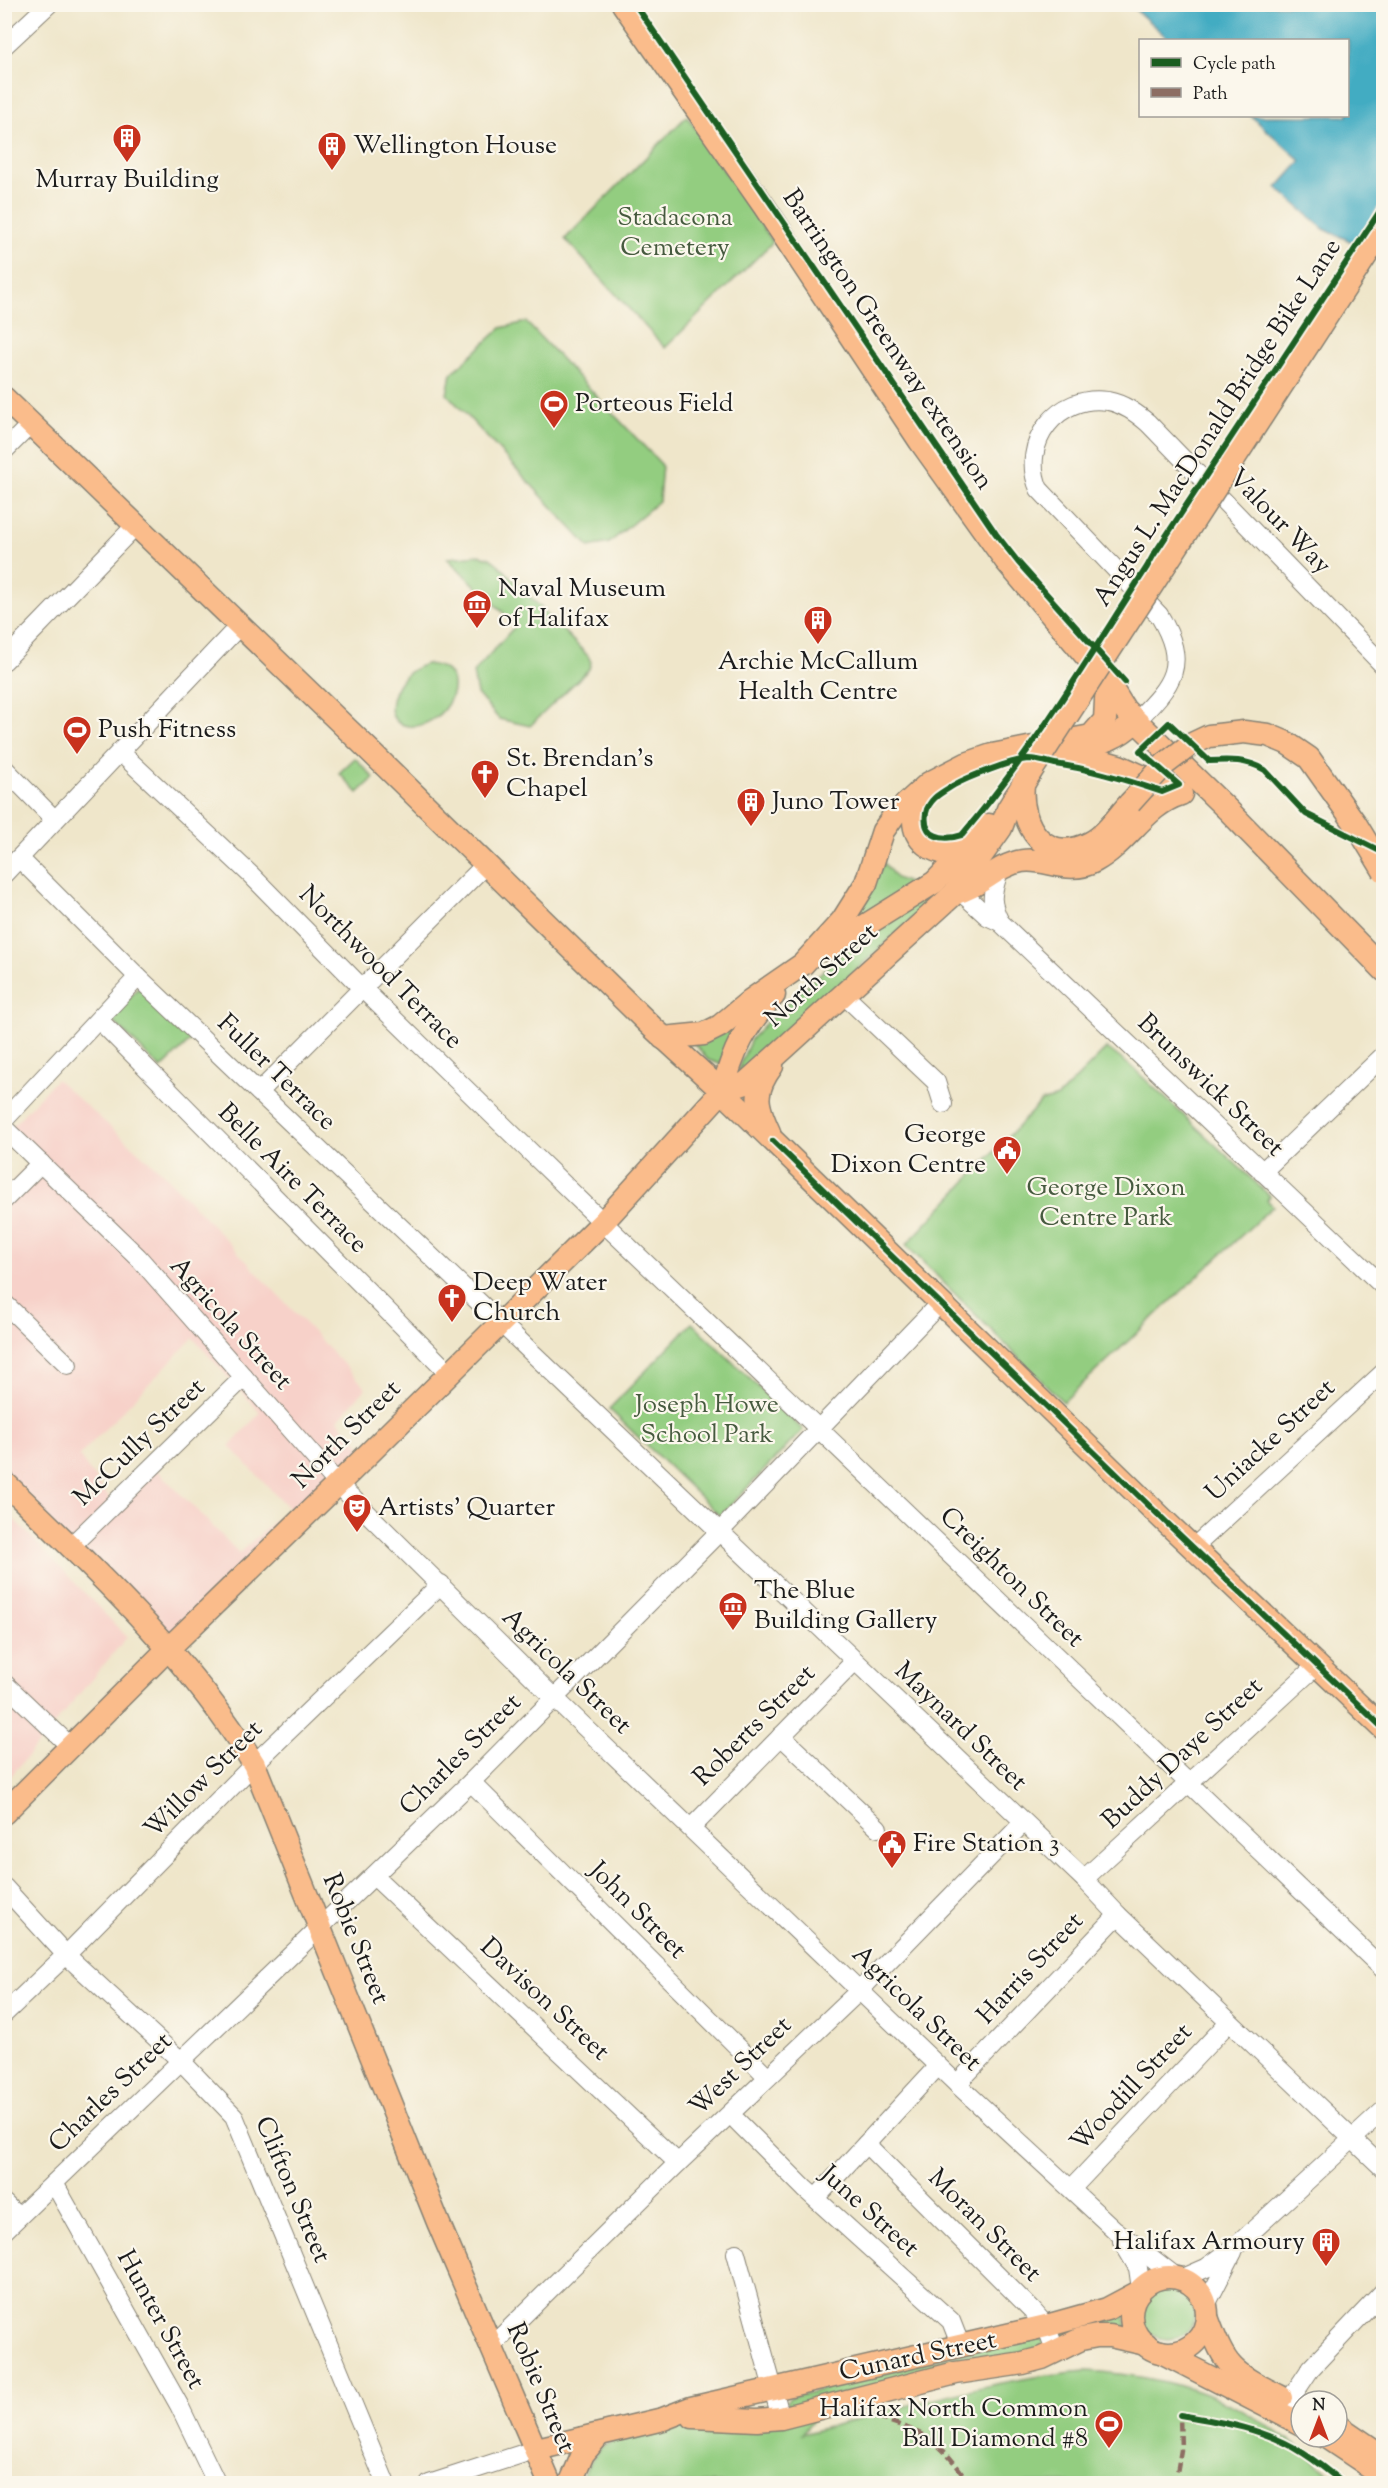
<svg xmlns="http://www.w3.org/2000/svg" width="1388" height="2488" viewBox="0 0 1388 2488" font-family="'Sorts Mill Goudy',serif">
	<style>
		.built { fill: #f7d1c9; fill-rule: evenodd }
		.green { fill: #93cd80; stroke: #58744e; stroke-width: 1.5 }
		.water { fill: #42acc2; stroke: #2f646f; stroke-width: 1.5 }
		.pier { fill: #efe6ca }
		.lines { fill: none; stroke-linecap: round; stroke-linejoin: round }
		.minor-casing { stroke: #868173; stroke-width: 20 }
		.major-casing { stroke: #868173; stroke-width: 25 }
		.minor { stroke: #fff; stroke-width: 18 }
		.major { stroke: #fabc8b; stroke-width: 22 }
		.major-bridge-casing { stroke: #868173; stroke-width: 25; stroke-linecap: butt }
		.major-bridge { stroke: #fabc8b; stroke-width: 22 }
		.quiet { stroke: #8d6e63; stroke-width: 4.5; stroke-dasharray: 9 4.5; stroke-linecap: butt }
		.cycleway-casing { stroke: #fbf7ec; stroke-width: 10 }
		.cycleway { stroke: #1b5e20; stroke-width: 6 }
		.labels { text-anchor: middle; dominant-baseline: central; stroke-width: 4.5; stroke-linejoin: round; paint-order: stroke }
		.poi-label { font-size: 26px; fill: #1c1c1c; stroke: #fbf7ec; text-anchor: start }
		.park-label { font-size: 26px; fill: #465a3f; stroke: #fbf7ec }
		.street-label { font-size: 26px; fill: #1c1c1c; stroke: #fbf7ec }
	</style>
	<rect width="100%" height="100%" fill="#fbf7ec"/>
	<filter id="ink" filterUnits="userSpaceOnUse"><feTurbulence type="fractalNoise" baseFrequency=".0167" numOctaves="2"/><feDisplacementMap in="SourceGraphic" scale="12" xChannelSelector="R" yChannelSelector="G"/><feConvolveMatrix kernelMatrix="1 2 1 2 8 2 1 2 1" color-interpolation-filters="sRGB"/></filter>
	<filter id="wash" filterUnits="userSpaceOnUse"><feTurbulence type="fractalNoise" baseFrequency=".008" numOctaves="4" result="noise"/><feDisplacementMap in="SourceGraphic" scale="24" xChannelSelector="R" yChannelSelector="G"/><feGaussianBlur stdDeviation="1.35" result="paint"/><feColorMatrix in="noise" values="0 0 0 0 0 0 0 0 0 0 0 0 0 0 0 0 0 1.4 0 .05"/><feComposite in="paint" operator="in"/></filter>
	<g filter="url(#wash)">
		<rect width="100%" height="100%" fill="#efe6ca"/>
		<!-- built -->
		<g class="built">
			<path d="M56,1079L164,1174L366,1388L338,1420L359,1444L365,1457L167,1653L5,1483V1190L34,1157L7,1132ZM193,1338L260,1413L230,1446L288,1508L239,1553L153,1466L116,1508L79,1456Z"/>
			<path d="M5,1510L127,1637L5,1783Z"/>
		</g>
		<!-- green -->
		<g class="green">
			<path d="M687,116L773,242L665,348L565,239Z"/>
			<path d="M526,322L662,465L659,501L609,543L589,547L447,394L451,374L501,328Z"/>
			<path d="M480,555L490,558L499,565L588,656L591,662L589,669L530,726L499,719L477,694L473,673L516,625L447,558Z"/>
			<path d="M426,664C478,667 446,730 408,726C382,722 391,692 403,678C409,671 417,667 426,664Z"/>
			<path d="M355,758L374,778L358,793L339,773Z"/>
			<path d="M884,863L896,878L915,886L856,923L851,919Z"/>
			<path d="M926,896L931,902L739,1076V1067L751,1039L767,1022L836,959Z"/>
			<path d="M139,987L192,1039L161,1069L111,1019Z"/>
			<path d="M740,1024L720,1064L708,1060L693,1042Z"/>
			<path d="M1107,1048L1133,1068L1270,1196L1267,1200L1273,1206L1063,1402L906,1245L1041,1102L1058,1097Z"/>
			<path d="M692,1323L803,1430L720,1516L609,1409Z"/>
			<circle cx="1168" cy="2312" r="27"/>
			<path d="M1126,2307L1125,2319L1129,2333L1066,2339L1059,2337L1058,2331Z"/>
			<path d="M1038,2333H1042L1044,2346L1036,2353L789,2406L787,2401L789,2398Z"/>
			<path d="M1087,2371C1197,2378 1260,2409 1340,2483L577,2484L600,2447L617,2440L690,2423L814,2419L802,2434C896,2410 990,2378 1087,2371Z"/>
		</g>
		<!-- water -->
		<path class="water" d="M1130,5H1383V256L1324,229L1277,188L1301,161L1251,116H1348V40H1170Z"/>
		<!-- pier -->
		<path class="pier" d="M1384,199V259L1354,245Z"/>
	</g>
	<g filter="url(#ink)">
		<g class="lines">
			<!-- minor casing -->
			<g class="minor-casing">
				<g id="minor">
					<path d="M4,46L49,4"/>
					<path d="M4,451L31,424"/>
					<path d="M4,661L135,526"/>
					<path d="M1136,721C1173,684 1189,665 1159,615L1039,489C1019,443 1058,393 1108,401C1124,404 1136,413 1148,423L1384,666"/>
					<path d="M120,752L251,875L366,992L587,1207L1384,1970"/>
					<path d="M4,768L55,820"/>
					<path d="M19,858L138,977L1084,1879L1118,1915L1384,2169"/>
					<path d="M999,871C992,894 989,900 1000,922"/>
					<path d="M4,874L240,625"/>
					<path d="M961,892L987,916L1000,922L1384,1287"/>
					<path d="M844,995L936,1082L943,1104"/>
					<path d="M99,1020L449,1373"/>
					<path d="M259,1092L485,865"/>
					<path d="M4,1120L138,977"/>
					<path d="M4,1128L138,1257L338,1484L545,1689L957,2084L1115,2230L1176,2277"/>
					<path d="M1262,1172L1384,1055"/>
					<path d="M4,1200L41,1163"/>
					<path d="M4,1303L68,1365"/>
					<path d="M72,1545L244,1377"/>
					<path d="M1193,1548L1384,1372"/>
					<path d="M4,1683L71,1747"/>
					<path d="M781,1736L878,1828"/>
					<path d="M471,1782L768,2077"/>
					<path d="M692,1827L855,1661"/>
					<path d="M374,1876L678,2163"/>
					<path d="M1084,1879L1316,1666"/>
					<path d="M4,1887L66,1955L181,2061L234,2116L386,2484"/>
					<path d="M4,2014L66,1955L254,1764L441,1584"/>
					<path d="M957,2084L1118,1915"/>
					<path d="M737,2121L805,2189L951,2321L960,2344"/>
					<path d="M866,2144L1032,2310L1046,2326L1056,2352"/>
					<path d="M54,2183L179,2405L217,2484"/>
					<path d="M1072,2188L1229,2022"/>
					<path d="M816,2198L938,2066"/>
					<path d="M4,2203L18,2217"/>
					<path d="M4,2231L471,1782L728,1523L940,1303"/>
					<path d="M1122,2241L1138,2268L1141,2289"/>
					<path d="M736,2253L781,2418"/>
					<path d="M1181,2279L1206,2268L1235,2247L1384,2110"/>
					<path d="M1206,2305L1233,2252"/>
					<path d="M492,2346L678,2163L859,1991L1023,1823"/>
					<path d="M1289,2401L1311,2368L1384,2291"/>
					<path d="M429,2484L537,2449"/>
				</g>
			</g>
			<!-- major casing -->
			<g class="major-casing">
				<g id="major">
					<path d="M623,4L764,206L920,441L1006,561L1107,681L1125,710L1228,810L1384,970"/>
					<path d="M4,398L369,750L652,1027L722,1091L1168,1524L1384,1729"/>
					<path d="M1079,745C1103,744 1119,737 1136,721"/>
					<path d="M1052,747L1119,766L1168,788"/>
					<path d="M1023,784C1019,826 1045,866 1090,843C1106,835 1118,816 1130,803"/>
					<path d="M926,789C921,799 915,809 914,820C914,840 933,855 953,852C959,851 965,848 971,846"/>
					<path d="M955,893C980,887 997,865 1022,861C1046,857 1068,876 1095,861C1128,843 1145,805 1181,794"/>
					<path d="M826,950L935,882L989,825"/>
					<path d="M663,1038L704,1034L720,1026L751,1000L803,964L842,921L866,883L883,831L895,814L929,783L966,764L992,755L1091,736L1105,720L1107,681"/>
					<path d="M722,1091C733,1052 745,1025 774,995"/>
					<path d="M769,1132C756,1104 753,1092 772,1066"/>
					<path d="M4,1482C95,1570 188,1656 254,1764L438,2222L550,2484"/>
					<path d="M4,1813L169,1648L338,1484L603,1222L722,1091L746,1083L954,894L1001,828L1008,809L1030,773"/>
					<circle cx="1169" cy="2315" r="38"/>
					<path d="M1207,2317C1226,2369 1231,2372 1281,2397"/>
					<path d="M1161,2352L1301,2424"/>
					<path d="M693,2417L757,2420L781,2418L956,2373L1023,2363L1042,2358L1081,2339L1097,2336H1110L1146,2344"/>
					<path d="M1337,2425L1384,2457"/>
					<path d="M1326,2437L1368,2465L1384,2478"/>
					<path d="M537,2449L663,2419L691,2408L1046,2326L1107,2309L1139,2292"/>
					<path d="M570,2484L583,2454L598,2436"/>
				</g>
			</g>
			<!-- minor -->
			<use href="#minor" class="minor"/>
			<!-- major -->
			<use href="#major" class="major"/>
			<!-- major-bridge casing -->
			<g class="major-bridge-casing">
				<g id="major-bridge">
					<path d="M1030,773L1384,228"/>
					<path d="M1130,803L1165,764L1190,745L1209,736L1244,732L1268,735L1287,743L1309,758L1355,823L1384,871"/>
				</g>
			</g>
			<!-- major-bridge -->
			<use href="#major-bridge" class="major-bridge"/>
			<!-- quiet -->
			<g class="quiet">
				<path d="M878,2418C929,2434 939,2440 970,2484"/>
				<path d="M1175,2484L1181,2450L1180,2415"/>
			</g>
			<!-- cycleway casing -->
			<g class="cycleway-casing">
				<g id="cycleway">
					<path d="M635,4L996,534L1018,562L1125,682"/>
					<path d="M1384,205L1153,556L1147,567C1088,658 1033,752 962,835C944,841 922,838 926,813C929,798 943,792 954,785C968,777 1013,760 1028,759C1037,759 1047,762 1055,764C1092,769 1127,780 1162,792L1179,785L1140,751L1169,723L1209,761C1229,760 1247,759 1265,770L1306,814L1384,853"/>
					<path d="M773,1141L1168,1524L1384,1729"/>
					<path d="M1180,2415C1223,2422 1266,2429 1303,2453C1317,2462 1331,2473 1344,2484"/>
				</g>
			</g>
			<!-- cycleway -->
			<use href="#cycleway" class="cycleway"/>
		</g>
	</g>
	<!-- icons -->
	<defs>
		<g id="building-pin" transform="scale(1.5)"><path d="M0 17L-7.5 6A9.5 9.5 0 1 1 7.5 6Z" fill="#c8321e" stroke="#fbf7ec"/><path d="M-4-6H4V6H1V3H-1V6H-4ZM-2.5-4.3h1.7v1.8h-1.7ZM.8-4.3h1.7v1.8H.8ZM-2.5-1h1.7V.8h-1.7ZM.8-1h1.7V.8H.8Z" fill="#fff"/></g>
		<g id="stadium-pin" transform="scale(1.5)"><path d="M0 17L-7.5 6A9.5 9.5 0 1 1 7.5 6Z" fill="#c8321e" stroke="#fbf7ec"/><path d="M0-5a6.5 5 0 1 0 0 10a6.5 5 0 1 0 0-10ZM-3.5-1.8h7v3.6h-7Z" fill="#fff"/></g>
		<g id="museum-pin" transform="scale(1.5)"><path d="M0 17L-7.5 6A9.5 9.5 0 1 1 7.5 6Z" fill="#c8321e" stroke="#fbf7ec"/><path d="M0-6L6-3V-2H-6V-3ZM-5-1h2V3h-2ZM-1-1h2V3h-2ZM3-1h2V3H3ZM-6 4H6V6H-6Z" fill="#fff"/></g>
		<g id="church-pin" transform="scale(1.5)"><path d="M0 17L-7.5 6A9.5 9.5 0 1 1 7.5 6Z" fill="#c8321e" stroke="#fbf7ec"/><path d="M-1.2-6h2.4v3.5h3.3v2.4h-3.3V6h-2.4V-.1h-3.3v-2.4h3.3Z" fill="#fff"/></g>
		<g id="civic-pin" transform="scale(1.5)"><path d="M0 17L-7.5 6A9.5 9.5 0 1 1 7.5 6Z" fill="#c8321e" stroke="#fbf7ec"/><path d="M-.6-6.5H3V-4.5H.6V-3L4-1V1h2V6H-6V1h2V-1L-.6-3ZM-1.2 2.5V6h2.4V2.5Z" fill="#fff"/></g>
		<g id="theatre-pin" transform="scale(1.5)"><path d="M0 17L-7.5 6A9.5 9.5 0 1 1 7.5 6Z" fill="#c8321e" stroke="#fbf7ec"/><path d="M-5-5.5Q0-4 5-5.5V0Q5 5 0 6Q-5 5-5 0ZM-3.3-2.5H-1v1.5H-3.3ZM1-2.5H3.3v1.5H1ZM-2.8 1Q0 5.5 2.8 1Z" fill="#fff"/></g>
	</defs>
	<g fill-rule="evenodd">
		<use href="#building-pin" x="127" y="138"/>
		<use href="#building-pin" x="332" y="146"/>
		<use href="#stadium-pin" x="554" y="404"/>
		<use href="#museum-pin" x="477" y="604"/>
		<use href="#building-pin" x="818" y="620"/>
		<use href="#stadium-pin" x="77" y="730"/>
		<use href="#church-pin" x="485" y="774"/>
		<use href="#building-pin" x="751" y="802"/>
		<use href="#civic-pin" x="1007" y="1150"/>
		<use href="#church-pin" x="452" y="1298"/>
		<use href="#theatre-pin" x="357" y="1508"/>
		<use href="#museum-pin" x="733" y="1606"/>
		<use href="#civic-pin" x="892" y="1844"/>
		<use href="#building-pin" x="1326" y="2242"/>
		<use href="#stadium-pin" x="1109" y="2424"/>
	</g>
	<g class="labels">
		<!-- poi labels -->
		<g class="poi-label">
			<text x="353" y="146">Wellington House</text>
			<text x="127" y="180" text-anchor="middle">Murray Building</text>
			<text x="575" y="404">Porteous Field</text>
			<text x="498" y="589">Naval Museum<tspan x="498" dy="30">of Halifax</tspan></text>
			<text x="818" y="662" text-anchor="middle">Archie McCallum<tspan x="818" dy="30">Health Centre</tspan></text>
			<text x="98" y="730">Push Fitness</text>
			<text x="506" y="759">St. Brendan's<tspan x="506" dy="30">Chapel</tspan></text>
			<text x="772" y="802">Juno Tower</text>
			<text x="986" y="1135" text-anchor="end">George<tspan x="986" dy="30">Dixon Centre</tspan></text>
			<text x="473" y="1283">Deep Water<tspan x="473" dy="30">Church</tspan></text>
			<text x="378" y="1508">Artists' Quarter</text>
			<text x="754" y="1591">The Blue<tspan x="754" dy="30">Building Gallery</tspan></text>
			<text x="913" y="1844">Fire Station 3</text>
			<text x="1305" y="2242" text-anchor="end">Halifax Armoury</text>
			<text x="1088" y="2409" text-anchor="end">Halifax North Common<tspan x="1088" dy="30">Ball Diamond #8</tspan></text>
		</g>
		<!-- park labels -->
		<g class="park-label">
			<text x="675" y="218">Stadacona<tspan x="675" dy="30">Cemetery</tspan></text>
			<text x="1106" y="1188">George Dixon<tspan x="1106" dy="30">Centre Park</tspan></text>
			<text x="707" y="1405">Joseph Howe<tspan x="707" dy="30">School Park</tspan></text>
		</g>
		<!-- street labels -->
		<g class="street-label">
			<text transform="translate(887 340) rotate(56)">Barrington Greenway extension</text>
			<text transform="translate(1218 423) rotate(-57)">Angus L. MacDonald Bridge Bike Lane</text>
			<text transform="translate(1279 522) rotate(46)">Valour Way</text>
			<text transform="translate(380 968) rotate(45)">Northwood Terrace</text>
			<text transform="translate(822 976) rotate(-42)">North Street</text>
			<text transform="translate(276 1073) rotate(44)">Fuller Terrace</text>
			<text transform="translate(1210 1086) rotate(44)">Brunswick Street</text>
			<text transform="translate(292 1179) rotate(45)">Belle Aire Terrace</text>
			<text transform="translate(230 1324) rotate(48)">Agricola Street</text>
			<text transform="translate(347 1435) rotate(-45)">North Street</text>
			<text transform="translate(1271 1441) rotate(-43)">Uniacke Street</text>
			<text transform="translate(140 1443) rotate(-44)">McCully Street</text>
			<text transform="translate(1011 1578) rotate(44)">Creighton Street</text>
			<text transform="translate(566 1672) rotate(44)">Agricola Street</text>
			<text transform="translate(755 1726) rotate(-45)">Roberts Street</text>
			<text transform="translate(960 1727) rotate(44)">Maynard Street</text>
			<text transform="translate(1183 1754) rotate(-43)">Buddy Daye Street</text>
			<text transform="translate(461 1755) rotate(-45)">Charles Street</text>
			<text transform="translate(204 1780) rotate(-45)">Willow Street</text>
			<text transform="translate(637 1911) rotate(45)">John Street</text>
			<text transform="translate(355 1939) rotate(68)">Robie Street</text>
			<text transform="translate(1031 1969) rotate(-47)">Harris Street</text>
			<text transform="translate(544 2000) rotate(43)">Davison Street</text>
			<text transform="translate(916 2009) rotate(44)">Agricola Street</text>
			<text transform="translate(741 2067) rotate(-44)">West Street</text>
			<text transform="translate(1132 2088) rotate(-47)">Woodill Street</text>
			<text transform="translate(111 2093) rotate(-44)">Charles Street</text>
			<text transform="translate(292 2190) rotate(67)">Clifton Street</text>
			<text transform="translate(869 2212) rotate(42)">June Street</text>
			<text transform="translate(984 2226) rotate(45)">Moran Street</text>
			<text transform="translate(160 2320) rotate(61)">Hunter Street</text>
			<text transform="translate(918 2357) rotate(-12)">Cunard Street</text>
			<text transform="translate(540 2388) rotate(67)">Robie Street</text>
		</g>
	</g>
	<!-- margin -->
	<rect width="1388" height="2488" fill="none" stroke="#fbf7ec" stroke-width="24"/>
	<!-- legend -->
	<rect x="1139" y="39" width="210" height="78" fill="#fbf7ec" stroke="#a29f99" stroke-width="1.5"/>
	<rect x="1151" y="58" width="30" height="9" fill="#1b5e20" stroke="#a29f99" stroke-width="1.5"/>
	<text x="1193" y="69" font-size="18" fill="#1c1c1c">Cycle path</text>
	<rect x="1151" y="88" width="30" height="9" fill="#8d6e63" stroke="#a29f99" stroke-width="1.5"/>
	<text x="1193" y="99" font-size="18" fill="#1c1c1c">Path</text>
	<!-- north arrow -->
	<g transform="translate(1319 2419)"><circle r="28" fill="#fbf7ec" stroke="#a29f99" stroke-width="1.5"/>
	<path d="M0-4.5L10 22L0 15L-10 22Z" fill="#c8321e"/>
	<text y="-9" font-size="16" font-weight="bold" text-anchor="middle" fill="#1c1c1c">N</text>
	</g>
</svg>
